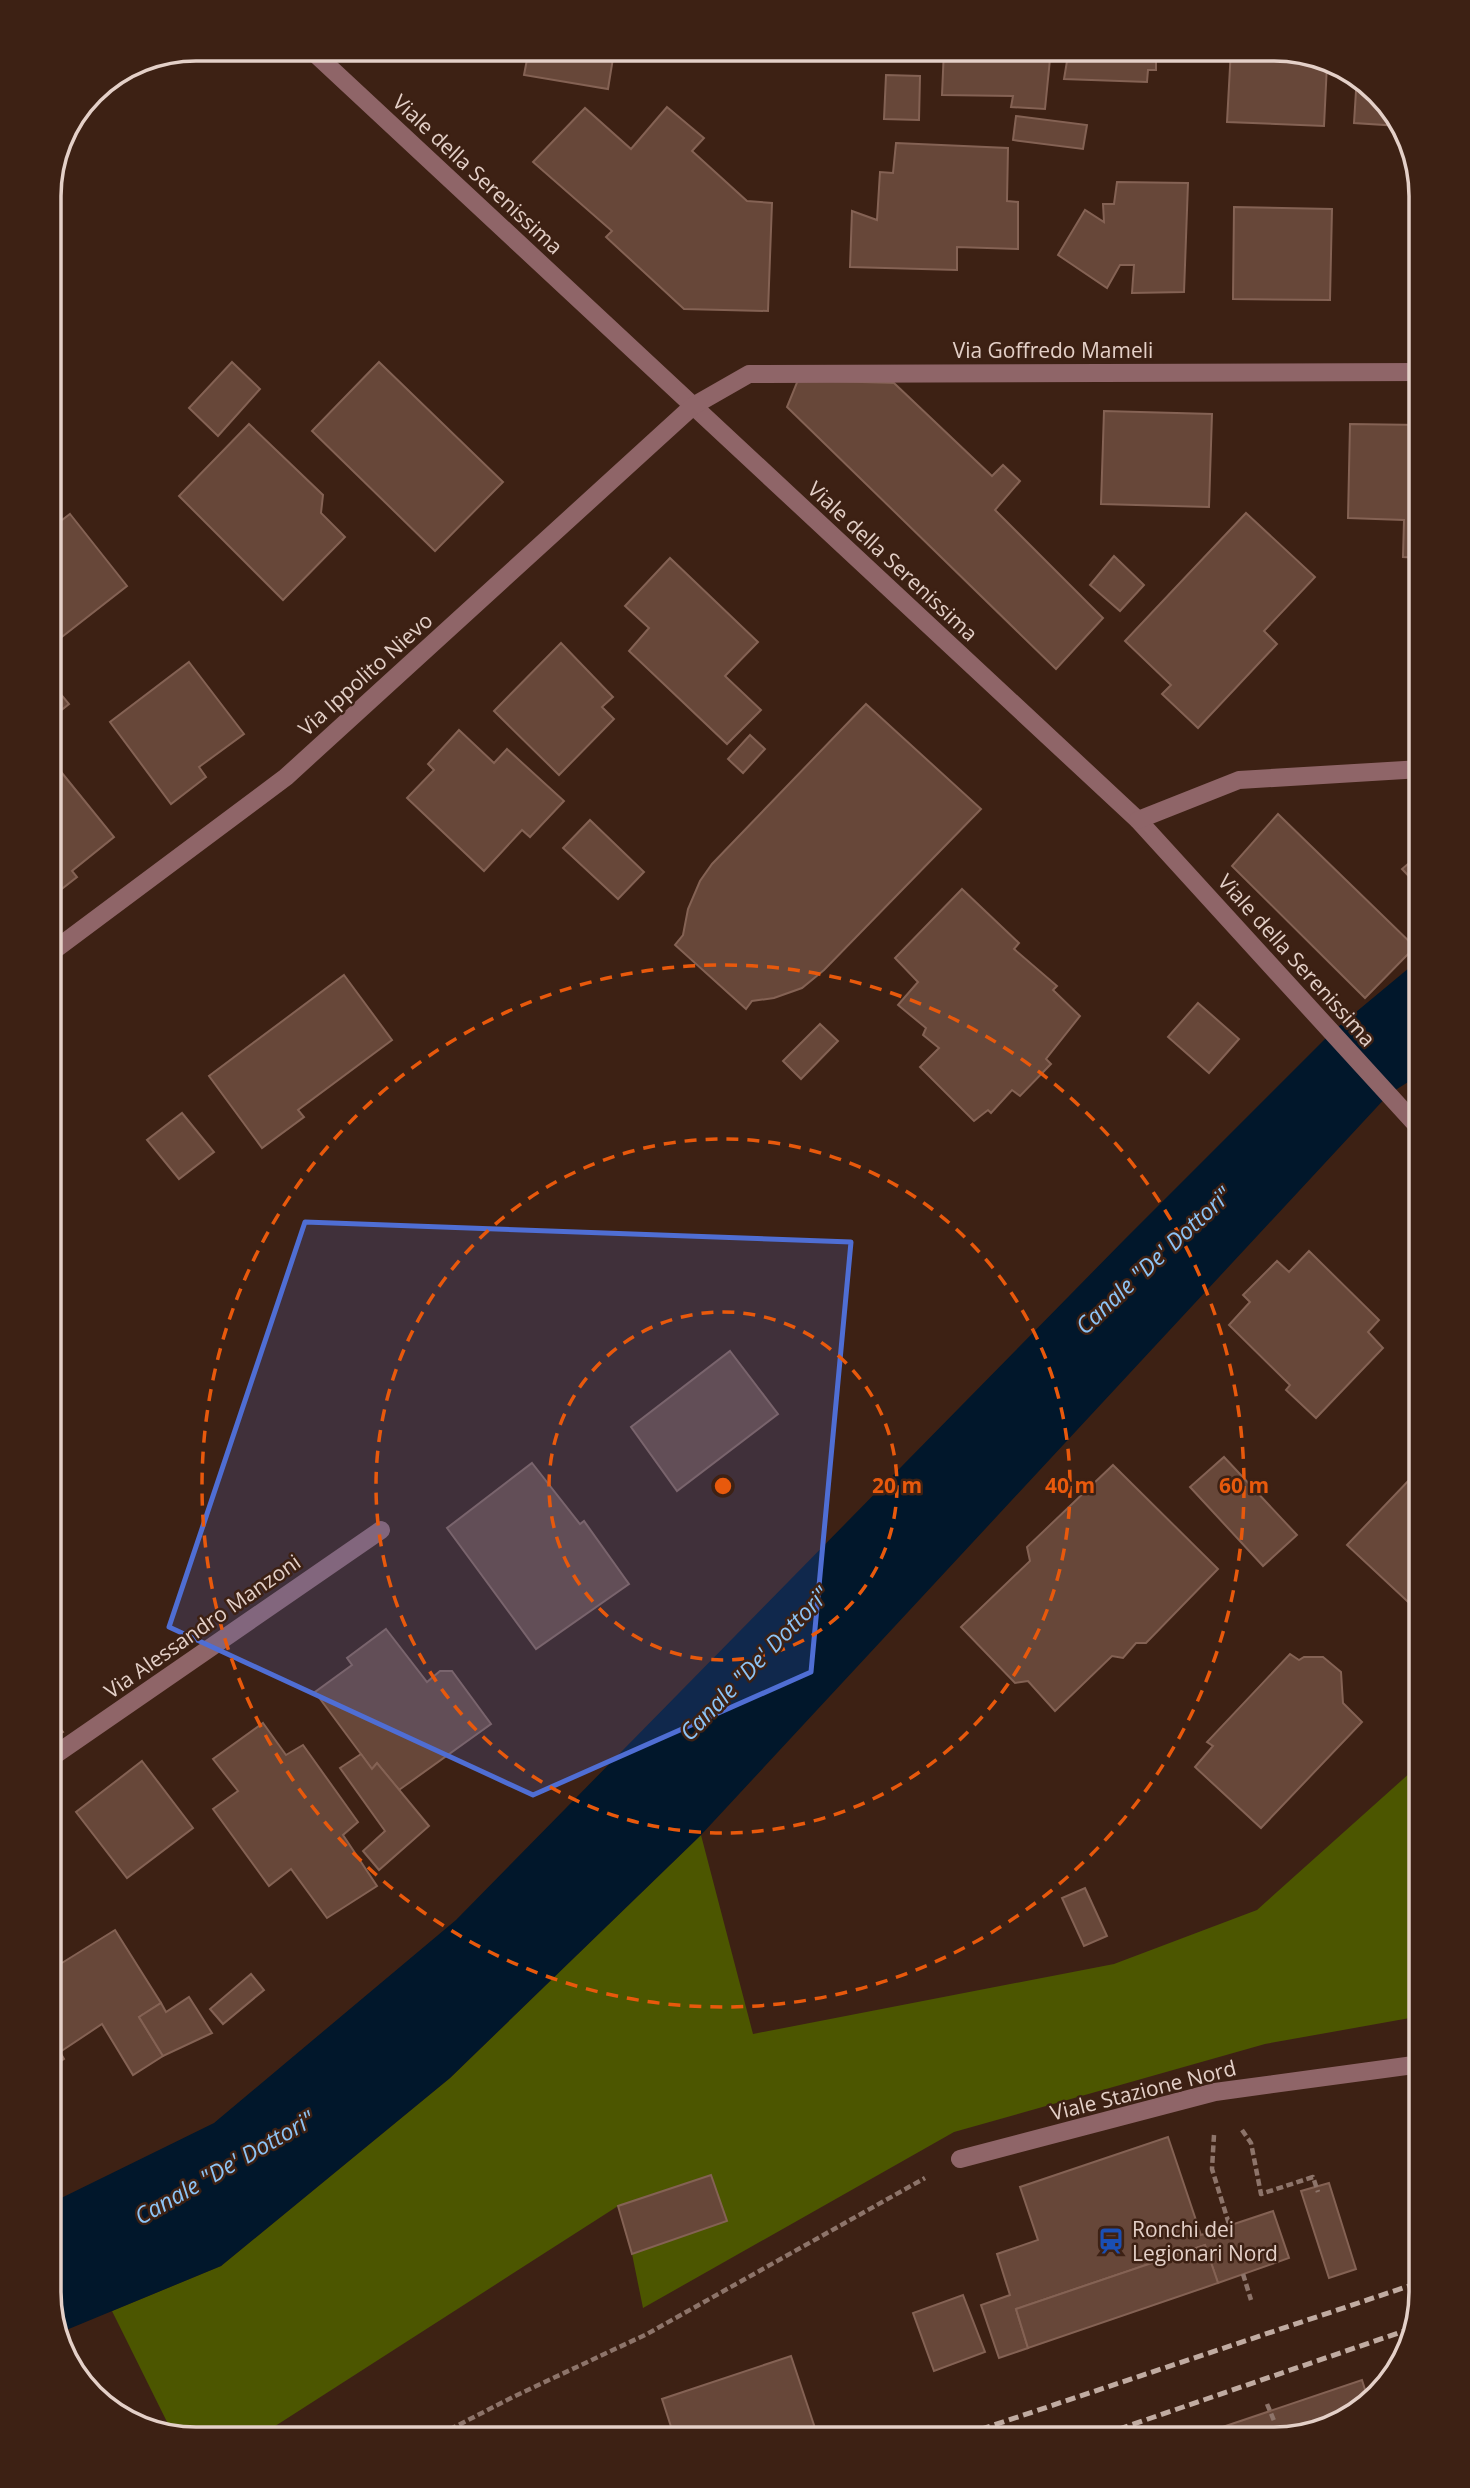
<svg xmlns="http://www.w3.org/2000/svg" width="1470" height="2488" viewBox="0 0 1470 2488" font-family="'Open Sans',sans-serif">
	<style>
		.green { fill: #4c5600 }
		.water { fill: #01172b }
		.building { fill: #674739; stroke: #846254; stroke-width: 2 }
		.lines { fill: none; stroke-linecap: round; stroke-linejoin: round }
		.path { stroke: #8d746a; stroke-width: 4.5; stroke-dasharray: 7 3.5; stroke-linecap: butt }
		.minor { stroke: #8f6568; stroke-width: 18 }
		.rail { stroke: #c0aba1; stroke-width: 5; stroke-dasharray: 10 5; stroke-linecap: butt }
		.marked { fill: #4f6ed4; fill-opacity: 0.2; stroke: #4f6ed4; stroke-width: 5; stroke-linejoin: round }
		.ring { fill: none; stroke: #e8590c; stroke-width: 3.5; stroke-dasharray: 12 9 }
		.labels { text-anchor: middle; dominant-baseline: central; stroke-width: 5; stroke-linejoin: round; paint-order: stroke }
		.street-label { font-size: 21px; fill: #e4d0c8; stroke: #3d2114 }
		.poi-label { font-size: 21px; fill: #e4d0c8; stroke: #3d2114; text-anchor: start }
		.water-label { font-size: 23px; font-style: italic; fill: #8dc4f6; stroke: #3d2114 }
		.rim { fill: none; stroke: #e4d0c8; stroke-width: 3.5 }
		.centre { fill: #e8590c; stroke: #3d2114; stroke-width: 3.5 }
		.ring-label { font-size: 21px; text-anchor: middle; font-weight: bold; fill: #e8590c; stroke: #3d2114; stroke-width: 5; stroke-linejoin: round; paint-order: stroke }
	</style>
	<rect width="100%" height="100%" fill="#3d2114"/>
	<!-- green -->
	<path class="green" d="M1421,1763V2016L1265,2044L954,2132L643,2308L632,2254L726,2221L711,2175L618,2206L255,2439H187L173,2434L112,2311L221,2266L450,2078L701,1835L753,2034L1114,1964L1257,1910Z"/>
	<!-- water -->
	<path class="water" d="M1421,958V1074L1389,1094L701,1835L450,2078L221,2266L59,2333L49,2292V2204L214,2123L456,1920L1125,1239L1332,1032Z"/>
	<!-- building -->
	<g class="building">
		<path d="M529,49H599L614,52L608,89L524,75Z"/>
		<path d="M944,49H1051L1045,109L1011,107L1013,96L942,95Z"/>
		<path d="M1069,49H1156V70H1148L1147,82L1064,79Z"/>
		<path d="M1231,49H1284L1327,64L1324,126L1227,122Z"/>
		<path d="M886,75L920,76L919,120L884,119Z"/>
		<path d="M1357,75L1401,126L1354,123Z"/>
		<path d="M667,107L704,138L692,151L747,201L772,203L768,311L684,309L606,237L612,231L533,162L585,108L631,149Z"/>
		<path d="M1016,116L1087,125L1083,149L1013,140Z"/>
		<path d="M896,143L1008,148L1007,201L1018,202V249L957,247V270L850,267L852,211L877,220L880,172L893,173Z"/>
		<path d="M1117,182L1188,183L1184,292L1132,293L1134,265H1120L1107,288L1058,255L1085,210L1104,222L1103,204H1114Z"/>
		<path d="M1234,207L1332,209L1330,300L1233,299Z"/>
		<path d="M232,362L260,389L218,436L189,408Z"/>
		<path d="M379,362L503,482L435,551L312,431Z"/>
		<path d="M798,380L894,383L992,476L1003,465L1020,481L995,510L1103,618L1056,669L787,407Z"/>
		<path d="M1104,411L1212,414L1209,507L1101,504Z"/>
		<path d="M249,424L323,495L321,513L345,537L283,600L179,496Z"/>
		<path d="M1350,424L1421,425V558L1403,557L1404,520L1348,518Z"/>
		<path d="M1246,513L1315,577L1264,631L1277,644L1198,728L1162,694L1171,685L1125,641Z"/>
		<path d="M70,514L127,586L49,647V530Z"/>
		<path d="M1114,556L1144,585L1120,611L1090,585Z"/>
		<path d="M670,558L758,642L725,676L761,710L727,744L629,651L649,628L625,606Z"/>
		<path d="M561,643L613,697L602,707L614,719L559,775L494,711Z"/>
		<path d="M189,662L244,734L199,767L206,777L171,804L110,722Z"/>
		<path d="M49,680L69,704L49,720Z"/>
		<path d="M866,704L981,809L824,970L802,988L774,998L752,1001L746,1009L675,945L683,935L688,909L700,881L712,864Z"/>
		<path d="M459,730L494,763L507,749L564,801L530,837L522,830L484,871L407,798L434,770L428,764Z"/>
		<path d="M750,735L765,749L743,773L728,759Z"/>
		<path d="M62,773L114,837L72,871L77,877L49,899V783Z"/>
		<path d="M1278,814L1415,947L1365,998L1232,866Z"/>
		<path d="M590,820L644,872L618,899L563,848Z"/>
		<path d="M1421,853V889L1402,869Z"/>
		<path d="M962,889L1019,943L1014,949L1057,986L1053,990L1080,1016L1046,1059L1051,1064L1020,1096L1012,1090L991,1113L988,1110L974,1121L920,1067L939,1048L923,1035L926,1028L898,1005L918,982L895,958Z"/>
		<path d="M344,975L392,1040L298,1110L304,1117L262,1148L209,1076Z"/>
		<path d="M1198,1003L1239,1039L1209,1073L1168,1037Z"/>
		<path d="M820,1024L838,1041L801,1079L783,1061Z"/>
		<path d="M182,1113L214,1152L179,1179L147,1140Z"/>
		<path d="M1309,1251L1379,1320L1368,1332L1383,1348L1316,1418L1286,1390L1290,1385L1229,1325L1250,1302L1243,1295L1277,1261L1289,1272Z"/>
		<path d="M730,1351L778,1414L677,1491L631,1427Z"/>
		<path d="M1224,1457L1297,1535L1263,1566L1190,1487Z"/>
		<path d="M532,1463L580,1524L584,1521L629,1584L536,1649L447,1528Z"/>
		<path d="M1113,1465L1218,1569L1146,1643H1136L1123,1658L1112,1656L1055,1711L1028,1681L1015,1683L961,1627L1030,1561L1027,1547Z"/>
		<path d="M1412,1477L1421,1486V1614L1347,1545Z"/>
		<path d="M386,1629L427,1682L440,1671H452L491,1724L399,1790L377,1763L372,1769L315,1692L352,1665L347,1658Z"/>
		<path d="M1290,1654L1299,1660L1304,1657H1323L1341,1672L1343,1703L1362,1722L1261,1828L1195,1767L1213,1746L1207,1742Z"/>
		<path d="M49,1714L63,1732L49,1740Z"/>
		<path d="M263,1723L286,1755L303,1745L358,1822L343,1835L377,1886L327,1918L291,1869L269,1886L213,1809L238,1791L213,1759Z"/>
		<path d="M361,1754L372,1769L377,1763L429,1826L379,1870L363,1851L385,1831L340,1768Z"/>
		<path d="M142,1761L193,1828L127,1878L76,1812Z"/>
		<path d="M1085,1888L1107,1936L1084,1946L1062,1898Z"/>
		<path d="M115,1930L161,2003L139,2017L163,2056L133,2075L102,2024L60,2052L64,2059L49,2069V1971Z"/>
		<path d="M251,1974L264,1990L223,2024L210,2009Z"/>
		<path d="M189,1997L212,2033L163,2056L139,2017L161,2003L166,2012Z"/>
		<path d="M1168,2137L1201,2235L1273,2211L1289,2258L1218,2283L1205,2245L1016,2309L1028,2348L999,2358L981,2305L1010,2295L997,2254L1038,2240L1020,2187Z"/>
		<path d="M711,2175L727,2221L632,2254L618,2206Z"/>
		<path d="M1329,2183L1356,2269L1329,2278L1301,2191Z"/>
		<path d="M1205,2245L1218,2283L1028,2348L1016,2309Z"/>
		<path d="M963,2295L985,2352L934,2371L913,2313Z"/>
		<path d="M791,2356L815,2428L782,2439H675L662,2399Z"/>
		<path d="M1362,2380L1368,2399L1359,2406L1262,2439H1187Z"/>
	</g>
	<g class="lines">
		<!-- path -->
		<g class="path">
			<path d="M1242,2130L1251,2143L1261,2194L1313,2177L1318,2192"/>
			<path d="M1214,2135L1212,2169L1229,2224"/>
			<path d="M1243,2274L1251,2300"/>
			<path d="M1379,2387L1382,2386"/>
			<path d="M1267,2404L1275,2423"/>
			<path d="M431,2439L515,2396L647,2334L925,2178"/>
		</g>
		<!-- minor -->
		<g class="minor">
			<path d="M310,49L1138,820L1421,1130"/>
			<path d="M1138,820L1239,780L1421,769"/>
			<path d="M49,954L286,777L693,406L749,374L1421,372"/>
			<path d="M49,1759L381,1530"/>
			<path d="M960,2159L1215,2092L1421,2064"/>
			<path d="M60,2340L73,2367"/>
		</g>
		<!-- rail -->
		<g class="rail">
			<path d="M952,2439L1421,2282"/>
			<path d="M1090,2439L1410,2329"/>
		</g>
	</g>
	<!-- marked area -->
	<path class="marked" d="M305,1222L851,1242L811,1672L533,1795L169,1627Z"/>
	<!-- distance rings -->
	<g class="ring">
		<circle cx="723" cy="1486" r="174"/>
		<circle cx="723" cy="1486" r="347"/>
		<circle cx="723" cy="1486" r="521"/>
	</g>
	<!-- icons -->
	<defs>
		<g id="station-bare" transform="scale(2.1)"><path d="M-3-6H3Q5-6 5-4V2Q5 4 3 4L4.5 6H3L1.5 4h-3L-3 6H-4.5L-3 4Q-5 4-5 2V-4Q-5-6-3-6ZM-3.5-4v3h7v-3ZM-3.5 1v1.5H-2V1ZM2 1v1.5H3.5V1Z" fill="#1a4fb4" stroke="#3d2114" stroke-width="2.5" paint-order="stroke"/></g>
	</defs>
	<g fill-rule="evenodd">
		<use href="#station-bare" x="1111" y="2241"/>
	</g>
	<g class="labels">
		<!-- street labels -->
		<g class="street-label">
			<text transform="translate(478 174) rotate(43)">Viale della Serenissima</text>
			<text x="1053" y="350">Via Goffredo Mameli</text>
			<text transform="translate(893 561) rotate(43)">Viale della Serenissima</text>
			<text transform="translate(365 674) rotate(-42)">Via Ippolito Nievo</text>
			<text transform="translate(1297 960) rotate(48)">Viale della Serenissima</text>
			<text transform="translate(202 1626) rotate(-35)">Via Alessandro Manzoni</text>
			<text transform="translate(1143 2090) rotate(-14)">Viale Stazione Nord</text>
		</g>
		<!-- poi labels -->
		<g class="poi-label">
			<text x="1132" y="2229">Ronchi dei<tspan x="1132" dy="24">Legionari Nord</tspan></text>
		</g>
		<!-- water labels -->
		<g class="water-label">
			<text transform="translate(1153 1260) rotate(-43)">Canale "De' Dottori"</text>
			<text transform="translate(754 1663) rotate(-46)">Canale "De' Dottori"</text>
			<text transform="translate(224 2167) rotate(-30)">Canale "De' Dottori"</text>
		</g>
	</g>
	<!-- crop -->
	<path d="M0 0H1470V2488H0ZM196 61H1274A135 135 0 0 1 1409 196V2292A135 135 0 0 1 1274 2427H196A135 135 0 0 1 61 2292V196A135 135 0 0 1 196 61Z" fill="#3d2114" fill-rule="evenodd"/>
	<path class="rim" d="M196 61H1274A135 135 0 0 1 1409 196V2292A135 135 0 0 1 1274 2427H196A135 135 0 0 1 61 2292V196A135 135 0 0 1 196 61Z"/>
	<circle cx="723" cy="1486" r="10" class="centre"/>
	<g class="ring-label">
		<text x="897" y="1493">20 m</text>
		<text x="1070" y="1493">40 m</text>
		<text x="1244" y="1493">60 m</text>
	</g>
</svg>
